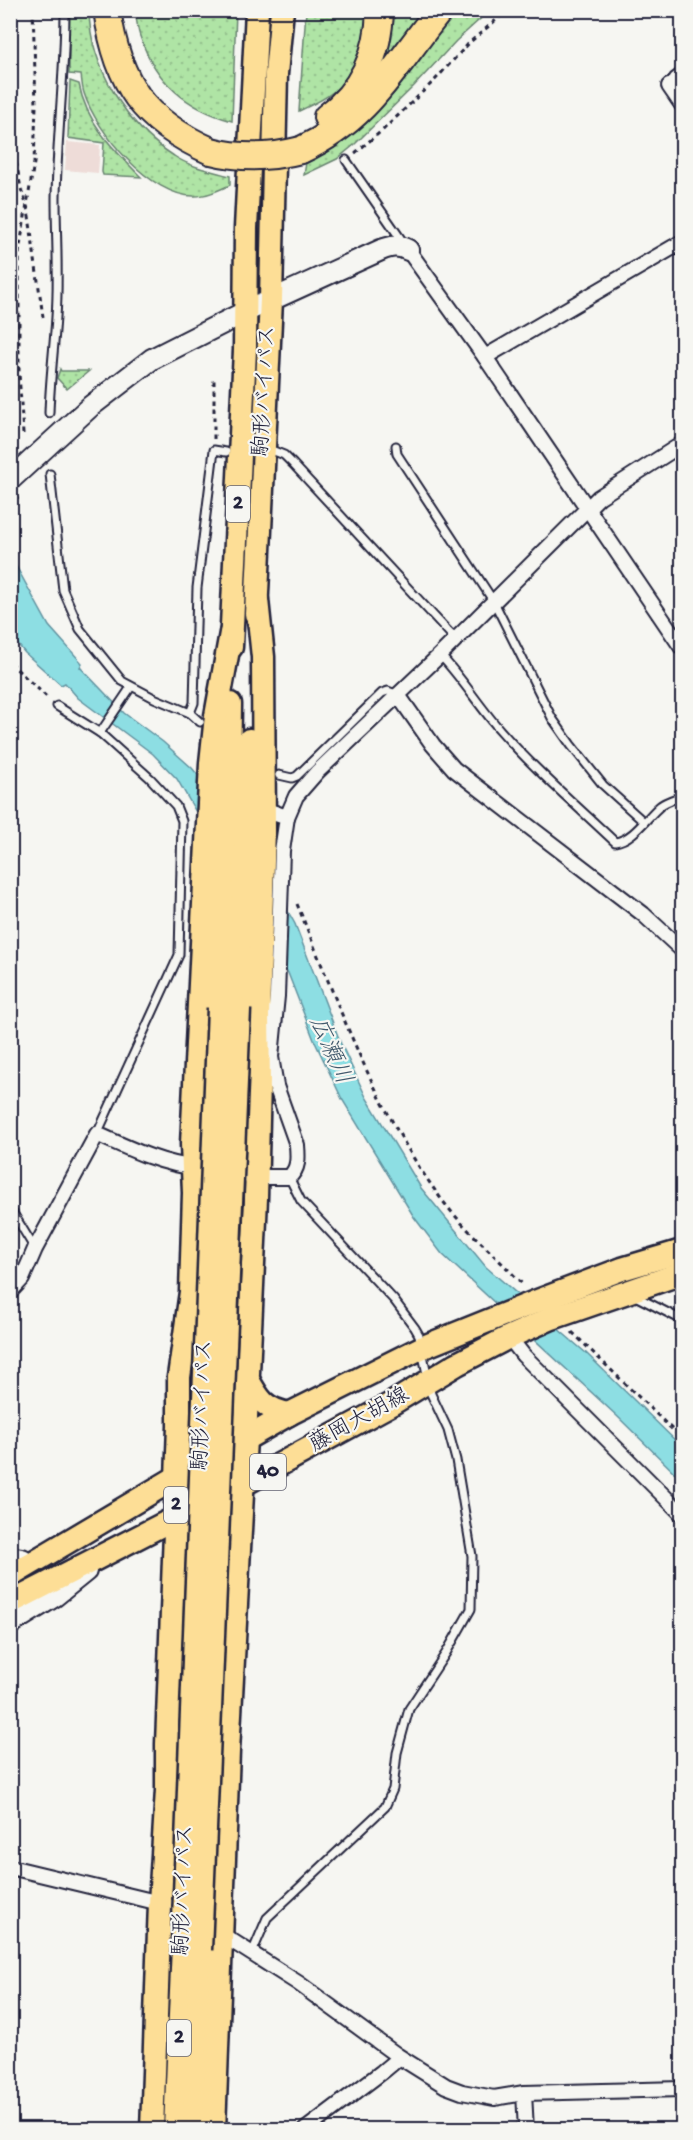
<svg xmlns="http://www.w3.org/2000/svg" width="693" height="2140" viewBox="0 0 693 2140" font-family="'Gochi Hand','Klee One',sans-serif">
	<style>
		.built { fill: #eedcd8 }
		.grass { fill: url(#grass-dots); stroke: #688370; stroke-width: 1.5 }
		.water { fill: #8ddee3; stroke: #6293a0; stroke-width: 1.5 }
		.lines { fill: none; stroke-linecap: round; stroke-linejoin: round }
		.lane-casing { stroke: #22223b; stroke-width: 11 }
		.street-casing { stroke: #22223b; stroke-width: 18 }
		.secondary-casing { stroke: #22223b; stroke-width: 24 }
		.primary-casing { stroke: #22223b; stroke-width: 27 }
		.highway-casing { stroke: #22223b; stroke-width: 30 }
		.path { stroke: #22223b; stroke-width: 3; stroke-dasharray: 4.5 4.5; stroke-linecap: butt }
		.lane { stroke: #f6f6f2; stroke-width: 7 }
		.street { stroke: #f6f6f2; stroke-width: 14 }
		.secondary { stroke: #f6f6f2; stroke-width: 20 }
		.primary { stroke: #fdde96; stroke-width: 22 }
		.highway { stroke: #fdde96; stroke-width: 26 }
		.primary-bridge-casing { stroke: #22223b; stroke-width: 27; stroke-linecap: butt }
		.highway-bridge-casing { stroke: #22223b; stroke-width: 30; stroke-linecap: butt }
		.primary-bridge { stroke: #fdde96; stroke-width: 22 }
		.highway-bridge { stroke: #fdde96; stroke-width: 26 }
		.labels { text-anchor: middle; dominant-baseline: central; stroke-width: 4.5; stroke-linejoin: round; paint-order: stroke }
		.shield { fill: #f6f6f2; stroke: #626272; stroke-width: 1.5 }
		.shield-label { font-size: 21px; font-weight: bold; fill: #22223b }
		.street-label { font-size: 22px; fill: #22223b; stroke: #f6f6f2 }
		.water-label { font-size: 24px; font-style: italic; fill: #425a6d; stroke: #f6f6f2 }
	</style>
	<defs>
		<pattern id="grass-dots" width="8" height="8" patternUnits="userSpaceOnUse" patternTransform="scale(1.5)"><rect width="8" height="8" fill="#afe4a5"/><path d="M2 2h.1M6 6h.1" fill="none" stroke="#96c38f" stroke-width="1.8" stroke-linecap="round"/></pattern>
	</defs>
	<rect width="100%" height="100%" fill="#f6f6f2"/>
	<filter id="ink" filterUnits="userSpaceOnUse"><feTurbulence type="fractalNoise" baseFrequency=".0167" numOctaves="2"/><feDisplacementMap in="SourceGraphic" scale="12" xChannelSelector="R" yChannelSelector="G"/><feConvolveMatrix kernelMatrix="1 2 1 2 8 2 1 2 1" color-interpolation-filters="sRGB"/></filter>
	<g filter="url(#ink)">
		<!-- built -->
		<path class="built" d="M67,142L100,145L98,173L65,170Z"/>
		<!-- grass -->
		<g class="grass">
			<path d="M69,11H89C90,67 127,126 174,156C190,167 212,171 230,176V185C219,190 207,196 195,196C151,197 96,132 84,93C82,87 82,81 81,75L69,74Z"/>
			<path d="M135,11H236L232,121C188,109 156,82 141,39C137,30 137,20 135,11Z"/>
			<path d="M306,11H369C368,34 359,66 342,84C331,96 314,104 299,111Z"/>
			<path d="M389,11H424L380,70Z"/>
			<path d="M459,11H489L456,41L414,86L354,145L337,159L304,175L306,163L335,147L363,125L395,92L434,38Z"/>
			<path d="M70,81L79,84C86,123 115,151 141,177L103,175L102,172L104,143L68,138Z"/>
			<path d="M60,369L61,371H89L67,389L57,378Z"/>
		</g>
		<!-- water -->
		<path class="water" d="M10,555L49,626L82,663L80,667L124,713L163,742L192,768L217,798L251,845L295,924L341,1044L366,1097L421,1188L486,1267L586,1353L682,1447V1480L617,1416L442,1254L414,1217L342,1099L314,1040L288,973L177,779L153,754L78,698L65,683L61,685L25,653L11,636Z"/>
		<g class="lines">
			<!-- lane casing -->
			<g class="lane-casing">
				<g id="lane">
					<path d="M669,86L674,77L682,71"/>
					<path d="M346,160L405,245"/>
					<path d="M677,246L682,254"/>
					<path d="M49,413C50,380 54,349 56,317C59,277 56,238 56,198C57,135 65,73 65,10"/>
					<path d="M396,446L397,454L494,602L552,718L571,745L603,785L644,822"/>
					<path d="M274,451L284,455L293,464L456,640"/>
					<path d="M50,474L63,590L80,629L122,681L154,698L190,713L200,722"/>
					<path d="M440,655C462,678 479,706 500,730C535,770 576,805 615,842C633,840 647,817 660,806C666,801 675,799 682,796"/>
					<path d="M57,706L100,733L150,778L176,806L182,821L179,955L97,1134"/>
					<path d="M190,713L194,703L197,588L214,450L226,452"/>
					<path d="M100,733L131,687"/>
					<path d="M279,775L292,778L297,776L382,693L388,691L398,695"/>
					<path d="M10,1208L35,1249"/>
					<path d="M635,1294L637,1297L682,1320"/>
					<path d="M252,1953L267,1918L385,1807L393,1789L397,1753L409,1709L446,1653L471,1609L472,1556L456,1460L448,1430L431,1394L419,1335L415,1328L394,1300L301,1201L289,1177"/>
				</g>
			</g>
			<!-- street casing -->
			<g class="street-casing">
				<g id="street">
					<path d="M669,86L682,105"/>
					<path d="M408,250L485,357L682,648"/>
					<path d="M485,357L682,242"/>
					<path d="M398,695L433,745L454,769L643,914L682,950"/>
					<path d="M287,817L296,796L317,772L440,655L599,497L682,444"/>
					<path d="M226,1172L256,1177H289C299,1169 298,1157 297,1145L276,1086L271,1057L277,996L282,851L287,817L264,809"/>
					<path d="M10,1292L22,1279L35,1249L97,1134C130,1149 161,1164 198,1168"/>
					<path d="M509,1337L523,1355L682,1514"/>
					<path d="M10,1867L160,1903L174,1908"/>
					<path d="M218,1932L298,1983L398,2056L446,2086L462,2092L494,2098L524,2093L682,2089"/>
					<path d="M524,2093L526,2130"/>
					<path d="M305,2130L382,2072L394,2062L398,2056"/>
				</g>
			</g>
			<!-- secondary casing -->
			<g class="secondary-casing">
				<g id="secondary">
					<path d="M10,480L91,406L152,359L245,312L381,250C391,246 398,245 408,250"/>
					<path d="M10,1557L22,1559L30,1564"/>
					<path d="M10,1624L55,1596L86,1571"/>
				</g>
			</g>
			<!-- primary casing -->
			<g class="primary-casing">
				<g id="primary">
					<path d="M256,614L271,300L276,74L282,10"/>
					<path d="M231,647L245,350L246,228L257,10"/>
					<path d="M219,1008L229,781L230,704"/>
					<path d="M239,1009L249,740"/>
					<path d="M247,1378C259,1400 264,1409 289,1414"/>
					<path d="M235,1445L289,1414L421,1348L535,1302L622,1269L682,1251"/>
					<path d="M231,1491L391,1404L457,1364L509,1337L552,1318L682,1273"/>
					<path d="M10,1576L187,1471"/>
					<path d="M10,1603L185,1513"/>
					<path d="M152,2130L160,1903L167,1790V1744L179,1426V1377L191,1292L194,1193L192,1144L211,763L216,716L231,633"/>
					<path d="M175,2130L183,1946"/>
					<path d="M194,2130L200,1950"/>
					<path d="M214,2130L228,1751L245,1439L256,1198L259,1081L258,1016L264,830L263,657L257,600"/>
				</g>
			</g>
			<!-- highway casing -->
			<g class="highway-casing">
				<g id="highway">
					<path d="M107,10C118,84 143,121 211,151"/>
					<path d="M327,117C362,91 379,53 380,10"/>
					<path d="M301,150C369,119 395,65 440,10"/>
				</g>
			</g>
			<!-- path -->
			<g class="path">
				<path d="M10,127L21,189L28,209L43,317"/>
				<path d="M355,153L384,129L435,80L470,42L508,10"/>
				<path d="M23,434L19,373V252L34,163L36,105L33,10"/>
				<path d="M214,439V376"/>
				<path d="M10,504L18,497"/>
				<path d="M10,663L49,699"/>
				<path d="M297,904C338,1004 375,1108 439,1196C464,1230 496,1255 524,1286"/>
				<path d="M572,1332L682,1439"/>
			</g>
			<!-- lane -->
			<use href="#lane" class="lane"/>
			<!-- street -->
			<use href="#street" class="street"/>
			<!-- secondary -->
			<use href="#secondary" class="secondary"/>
			<!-- primary -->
			<use href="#primary" class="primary"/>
			<!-- highway -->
			<use href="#highway" class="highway"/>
			<!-- primary-bridge casing -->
			<g class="primary-bridge-casing">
				<g id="primary-bridge">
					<path d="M183,1946L219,1008"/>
					<path d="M200,1950L239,1009"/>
				</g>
			</g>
			<!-- highway-bridge casing -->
			<g class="highway-bridge-casing">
				<path id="highway-bridge" d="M211,151C242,159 270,158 301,150"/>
			</g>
			<!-- primary-bridge -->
			<use href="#primary-bridge" class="primary-bridge"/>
			<!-- highway-bridge -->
			<use href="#highway-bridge" class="highway-bridge"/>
		</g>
	</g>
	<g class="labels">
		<!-- shield labels -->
		<g class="shield">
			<rect x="226" y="486" width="24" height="36" rx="4.5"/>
			<rect x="250" y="1454" width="36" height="36" rx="4.5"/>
			<rect x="164" y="1487" width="24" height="36" rx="4.5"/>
			<rect x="167" y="2020" width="24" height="36" rx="4.5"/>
		</g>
		<g class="shield-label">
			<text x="238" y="504">2</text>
			<text x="268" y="1472">40</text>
			<text x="176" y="1505">2</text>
			<text x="179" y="2038">2</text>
		</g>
		<!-- street labels -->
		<g class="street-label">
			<text transform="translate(266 391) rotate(-87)">駒形バイパス</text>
			<text transform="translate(204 1405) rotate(-88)">駒形バイパス</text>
			<text transform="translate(360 1421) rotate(-29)">藤岡大胡線</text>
			<text transform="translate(185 1890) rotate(-88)">駒形バイパス</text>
		</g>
		<!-- water labels -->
		<g class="water-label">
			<text transform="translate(329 1051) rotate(66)">広瀬川</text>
		</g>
	</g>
	<!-- margin -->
	<rect width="693" height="2140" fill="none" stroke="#f6f6f2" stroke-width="36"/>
	<rect x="18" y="18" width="657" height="2104" fill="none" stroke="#22223b" stroke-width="2" filter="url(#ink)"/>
</svg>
